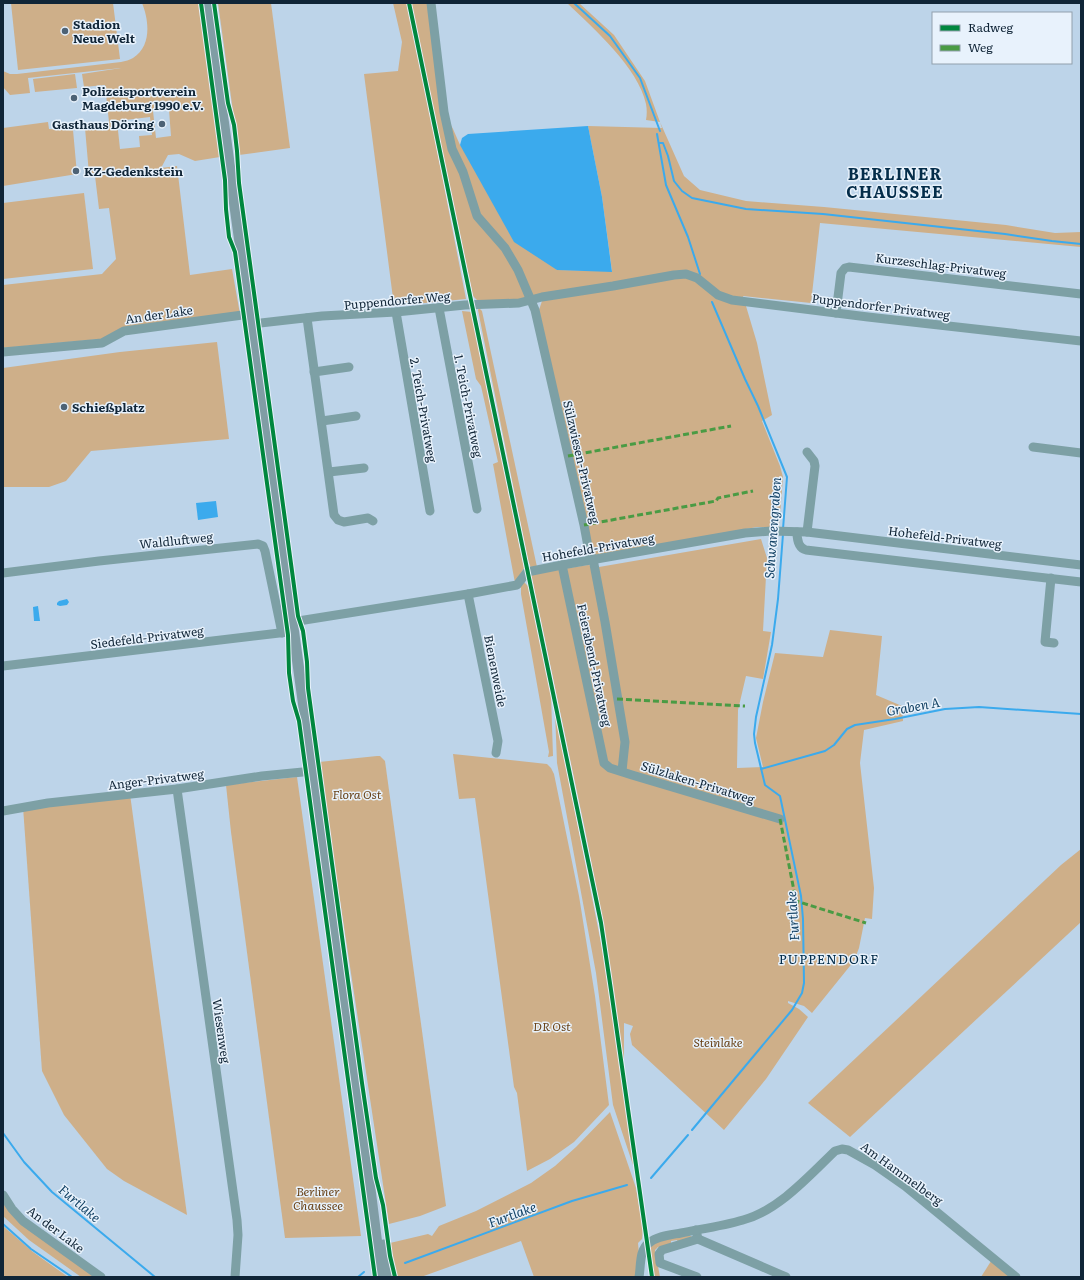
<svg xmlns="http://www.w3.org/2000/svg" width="1084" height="1280" viewBox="0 0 1084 1280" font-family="Literata,serif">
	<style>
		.green { fill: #ceaf89; fill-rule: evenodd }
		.water { fill: #3baaed }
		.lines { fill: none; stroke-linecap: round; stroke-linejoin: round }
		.stream { stroke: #3baaed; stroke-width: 2 }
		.minor { stroke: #7da0a5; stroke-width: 9 }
		.major { stroke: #809da5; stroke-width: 11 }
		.quiet { stroke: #4a9b44; stroke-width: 3; stroke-dasharray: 6 3; stroke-linecap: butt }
		.cycleway-casing { stroke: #e8f2fc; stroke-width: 6 }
		.cycleway { stroke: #00873e; stroke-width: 4 }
		.poi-dot { fill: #4d6275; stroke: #e8f2fc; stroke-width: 1.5 }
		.labels { text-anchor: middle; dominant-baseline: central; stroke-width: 3; stroke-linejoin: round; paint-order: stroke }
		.poi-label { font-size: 12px; font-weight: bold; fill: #102537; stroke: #e8f2fc; text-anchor: start }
		.street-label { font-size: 12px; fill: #102537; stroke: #e8f2fc }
		.park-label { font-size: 12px; font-style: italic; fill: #694217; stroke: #e8f2fc }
		.water-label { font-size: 13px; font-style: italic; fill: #124164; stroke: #e8f2fc }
		.neighbourhood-label { font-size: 13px; letter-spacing: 1px; fill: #042d4a; stroke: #e8f2fc }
		.district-label { font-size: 16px; font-weight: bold; letter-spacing: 1px; fill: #042d4a; stroke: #e8f2fc }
	</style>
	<rect width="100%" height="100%" fill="#bdd4e9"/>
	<!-- green -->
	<g class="green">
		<path d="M11,3H113L120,59L18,70Z"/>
		<path d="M142,3H199L220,157L195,161L179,154L168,155L161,168L177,166L190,275L232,269L240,314L101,339L3,348V285L102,274L116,259L109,208L99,209L95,176L145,170L89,174L85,128L109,122L105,85L84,87L82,74L121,68L28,78L30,93L10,95L3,87V71L10,74H17L121,62C125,61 130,60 133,58C152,46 149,20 142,3ZM169,110L171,136L156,138L153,111ZM150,117L152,135L139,136L140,147L120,149L117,121Z"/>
		<path d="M218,3H271L290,148L239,155Z"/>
		<path d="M393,3H407L414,32L466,299L394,306L364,74L398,71L402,42Z"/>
		<path d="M411,3H431L444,112L453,129L460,145L557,270L612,271L602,197L588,126L662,128L660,122L646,120C647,115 647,109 646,104C638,67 594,29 567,3H579L614,35L645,81L660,122L684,176L700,190L746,201L824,207L1006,225L1055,233L1081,232V247L820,223L811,303L743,296L757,343L772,415L762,421L780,466L783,477L779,527H757L596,556L593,553L539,310L542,301L518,299L478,301L473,296Z"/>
		<path d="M75,74L77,88L35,92L33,79Z"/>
		<path d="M48,122L49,129L73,130L77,174L3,186V128Z"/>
		<path d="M84,193L93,269L3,279V203Z"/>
		<path d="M479,308L482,311L537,567L531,568L528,560L478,310Z"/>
		<path d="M462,311L472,312L524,568L515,583L493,464L498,462L481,386L476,379Z"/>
		<path d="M217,342L229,439L91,451L66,481L49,487H3V368L120,352Z"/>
		<path d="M761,539L767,558L763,631L771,632L763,679L746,676L738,710L737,768L763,767L756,738L763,702L775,653L823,657L830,630L882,636L876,695L902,706L903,721L864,730L860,763L874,888L872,919L865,918L859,948L854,961L812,1013L804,1006L788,1001V1003L799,1009L808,1017L766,1079L724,1130L632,1045L630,1034L633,1026L624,1023V1065L604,928L585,830L531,574L588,565L599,567Z"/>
		<path d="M524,582L529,587L551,695L553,756L548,757L549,752L521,594V586Z"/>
		<path d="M555,711L604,958L635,1171L613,1105L596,973L557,763Z"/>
		<path d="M453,754L547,764L551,768L554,774L579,896L595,996L609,1105L574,1142L550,1159L527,1171L517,1093L514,1087L475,798L459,799Z"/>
		<path d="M377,756H380L385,761L446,1206L420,1216L389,1224L319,762Z"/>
		<path d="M297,777L361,1236L285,1238L231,832L226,785Z"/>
		<path d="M130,794L187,1215L124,1181L107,1169L64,1115L42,1071L23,807Z"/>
		<path d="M1081,849V922L850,1137L808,1103L1061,865Z"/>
		<path d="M610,1112L636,1188L643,1229L642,1239L638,1243L639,1254L635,1277H534L521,1241L421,1277H396L390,1243L428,1234L432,1236L439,1226L476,1211L531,1183L555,1166L576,1147Z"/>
		<path d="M3,1200L98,1277H81L29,1240L3,1216Z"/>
		<path d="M3,1226L33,1252L68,1277H3Z"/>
		<path d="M689,1235L692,1237L678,1242L677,1240L671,1241V1245L658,1247L655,1250L660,1277H654L649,1248L658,1241Z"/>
		<path d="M993,1258L1016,1277H981Z"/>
	</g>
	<!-- water -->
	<g class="water">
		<path d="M588,126L602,197L612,272L557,270L514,242L460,145L462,138L468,134Z"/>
		<path d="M216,501L218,517L198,520L196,503Z"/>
		<path d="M67,599L69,602L67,605L60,606L57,605V603L59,601Z"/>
		<path d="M38,606L40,621H34L33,607Z"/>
	</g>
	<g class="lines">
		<!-- stream -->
		<g class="stream">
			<path d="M574,3L610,36L640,78L660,131"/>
			<path d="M657,134L666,185L688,237L700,274"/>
			<path d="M660,143H663L668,156L674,181L682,191L692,198L746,209L823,214L1005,234L1052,241L1081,244"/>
			<path d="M712,302L745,379L758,406L787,477L783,529"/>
			<path d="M761,769L825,751L834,745L847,729L855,725L895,719L945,709L979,707L1081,714"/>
			<path d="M692,1130L792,1010L802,993L804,983L803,919L801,896L780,796L765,785L755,743L754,734L756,717L772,645L778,599L783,534"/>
			<path d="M3,1133L24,1162L52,1192L155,1277"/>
			<path d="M651,1178L688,1135"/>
			<path d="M3,1224L31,1249L72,1277"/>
			<path d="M405,1263L572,1201L627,1185"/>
			<path d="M358,1277L364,1272"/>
		</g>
		<!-- minor -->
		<g class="minor">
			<path d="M431,3L444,112L452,149L463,172L477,216L505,248L518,270L535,310L584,525L589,552L593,559L605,622L625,742L622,771"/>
			<path d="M439,308L477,509"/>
			<path d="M396,312L430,511"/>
			<path d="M836,313L841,273L845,268L849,267L1081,294"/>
			<path d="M307,318L334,515L338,520L344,522L368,518L373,521"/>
			<path d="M251,324L322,316L396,312L465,305L519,303L542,297L613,286L674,275L686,274L697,278L718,295L732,300L868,317L1081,341"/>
			<path d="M3,352L102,343L124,331L250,314"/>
			<path d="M314,372L349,367"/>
			<path d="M322,421L356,416"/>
			<path d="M1033,447L1081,453"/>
			<path d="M329,472L364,468"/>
			<path d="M797,532C797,539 798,548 806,550L1081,582"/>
			<path d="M807,532L815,466L814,461L807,452"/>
			<path d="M562,565L604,763L610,768L632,775L780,819"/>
			<path d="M3,573L99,561L258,544L263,546L265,551L282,633"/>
			<path d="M1051,578L1045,642L1054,643"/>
			<path d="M468,594L498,741L496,753"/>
			<path d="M292,622L468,594L517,585L527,572L562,565L745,533L771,531L807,532L1081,565"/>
			<path d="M3,666L288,632"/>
			<path d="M177,789L237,1220L238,1235L235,1277"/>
			<path d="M3,811L48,803L177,789L262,776L313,771"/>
			<path d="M3,1195L12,1209L23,1221L101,1277"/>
			<path d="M696,1230L698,1239L786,1277"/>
			<path d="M639,1277C641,1267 639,1249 649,1243C657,1236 670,1235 681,1233C701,1229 723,1226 743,1220C778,1211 810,1175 835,1151L842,1149L848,1150L875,1165L905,1186L1016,1277"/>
			<path d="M697,1277L660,1263L659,1254L662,1250L698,1239"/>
		</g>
		<!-- major -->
		<g class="major">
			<path d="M207,3L367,1165L381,1277"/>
			<path d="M384,1245L390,1277"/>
		</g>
		<!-- quiet -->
		<g class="quiet">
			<path d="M568,456L731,426"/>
			<path d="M584,525L716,501L718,498L753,491"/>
			<path d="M617,699L745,706"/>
			<path d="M780,819L796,901L866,923"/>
		</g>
		<!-- cycleway casing -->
		<g class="cycleway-casing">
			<g id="cycleway">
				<path d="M201,3L225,180L226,209L229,237L235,252L288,635L289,673L293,701L299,721L375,1277"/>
				<path d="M214,3L228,103L234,125L237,151L239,183L292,571L298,616L303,631L307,662L308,688L362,1083L376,1178L383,1205L390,1256L395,1277"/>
				<path d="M409,3L601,923L611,990L652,1277"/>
			</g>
		</g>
		<!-- cycleway -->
		<use href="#cycleway" class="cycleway"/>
	</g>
	<!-- markers -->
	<g class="poi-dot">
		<circle cx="65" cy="31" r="4"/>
		<circle cx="74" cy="98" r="4"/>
		<circle cx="162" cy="124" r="4"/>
		<circle cx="76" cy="171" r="4"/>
		<circle cx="64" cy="407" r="4"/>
	</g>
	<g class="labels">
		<!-- poi labels -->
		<g class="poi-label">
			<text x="73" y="24">Stadion<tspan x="73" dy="14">Neue Welt</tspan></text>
			<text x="82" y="91">Polizeisportverein<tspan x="82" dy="14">Magdeburg 1990 e.V.</tspan></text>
			<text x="154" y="124" text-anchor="end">Gasthaus Döring</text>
			<text x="84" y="171">KZ-Gedenkstein</text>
			<text x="72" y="407">Schießplatz</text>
		</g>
		<!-- street labels -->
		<g class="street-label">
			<text transform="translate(941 265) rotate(7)">Kurzeschlag-Privatweg</text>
			<text transform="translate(397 300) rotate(-5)">Puppendorfer Weg</text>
			<text transform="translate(881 306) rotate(7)">Puppendorfer Privatweg</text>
			<text transform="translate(159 314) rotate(-8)">An der Lake</text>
			<text transform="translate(469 406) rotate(79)">1. Teich-Privatweg</text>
			<text transform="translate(424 410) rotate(80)">2. Teich-Privatweg</text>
			<text transform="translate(582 462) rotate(77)">Sülzwiesen-Privatweg</text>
			<text transform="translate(945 537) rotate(7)">Hohefeld-Privatweg</text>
			<text transform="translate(176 540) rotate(-6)">Waldluftweg</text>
			<text transform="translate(598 547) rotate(-10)">Hohefeld-Privatweg</text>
			<text transform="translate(147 637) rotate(-7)">Siedefeld-Privatweg</text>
			<text transform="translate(595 665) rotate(78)">Feierabend-Privatweg</text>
			<text transform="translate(496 671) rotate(79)">Bienenweide</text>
			<text transform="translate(156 779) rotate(-7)">Anger-Privatweg</text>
			<text transform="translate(698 782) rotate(17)">Sülzlaken-Privatweg</text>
			<text transform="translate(222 1031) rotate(82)">Wiesenweg</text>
			<text transform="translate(902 1173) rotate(36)">Am Hammelberg</text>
			<text transform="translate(56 1229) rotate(37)">An der Lake</text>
		</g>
		<!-- park labels -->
		<g class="park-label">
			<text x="357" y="794">Flora Ost</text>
			<text x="552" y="1026">DR Ost</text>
			<text x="718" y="1042">Steinlake</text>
			<text x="318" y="1191">Berliner<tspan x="318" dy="14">Chaussee</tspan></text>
		</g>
		<!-- water labels -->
		<g class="water-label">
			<text transform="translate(772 528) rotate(-86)">Schwanengraben</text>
			<text transform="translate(913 706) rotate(-10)">Graben A</text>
			<text transform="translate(792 916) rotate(-94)">Furtlake</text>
			<text transform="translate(80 1203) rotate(40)">Furtlake</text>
			<text transform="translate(512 1214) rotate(-20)">Furtlake</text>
		</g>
		<!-- neighbourhood labels -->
		<g class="neighbourhood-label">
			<text x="829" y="958">PUPPENDORF</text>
		</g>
		<!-- district labels -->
		<g class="district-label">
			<text x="895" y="173">BERLINER<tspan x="895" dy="18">CHAUSSEE</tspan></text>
		</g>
	</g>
	<!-- border -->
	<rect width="1084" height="1280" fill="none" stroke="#102537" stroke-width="8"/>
	<!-- legend -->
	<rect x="932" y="12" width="140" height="52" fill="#e8f2fc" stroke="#92a0ad"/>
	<rect x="940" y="25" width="20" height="6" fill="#00873e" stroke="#92a0ad"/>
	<text x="968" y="32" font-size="12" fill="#102537">Radweg</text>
	<rect x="940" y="45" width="20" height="6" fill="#4a9b44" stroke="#92a0ad"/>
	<text x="968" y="52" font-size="12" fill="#102537">Weg</text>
</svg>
